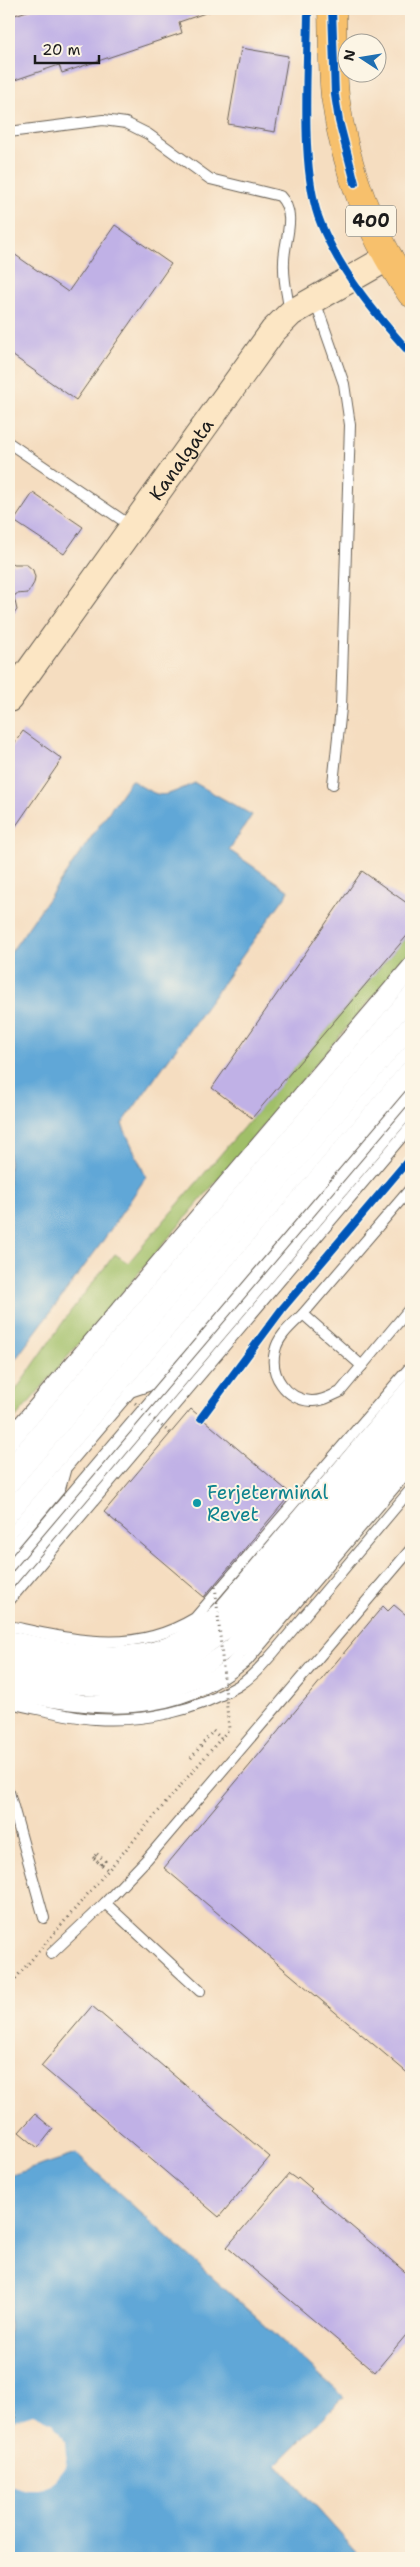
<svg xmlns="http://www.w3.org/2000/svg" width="420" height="2567" viewBox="0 0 420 2567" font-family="'Shantell Sans',sans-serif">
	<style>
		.green { fill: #a0bf68; stroke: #5e6e42 }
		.water { fill: #61a7d7; stroke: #3e627a }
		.pier { fill: #f5ddc0 }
		.building { fill: #c0b1e6 }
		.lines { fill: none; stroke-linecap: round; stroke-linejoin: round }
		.lane-casing { stroke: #686055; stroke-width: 12 }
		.secondary-casing { stroke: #686055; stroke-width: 28 }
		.highway-casing { stroke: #686055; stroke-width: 29 }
		.path { stroke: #686055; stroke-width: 3; stroke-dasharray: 1 4; stroke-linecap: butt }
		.lane { stroke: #fff; stroke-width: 10 }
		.secondary { stroke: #fce6c4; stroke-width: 26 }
		.highway { stroke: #f7c06c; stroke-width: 28 }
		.path-bridge { stroke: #686055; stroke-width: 3; stroke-dasharray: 1 4; stroke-linecap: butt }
		.cycleway-casing { stroke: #fcf5e5; stroke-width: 11 }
		.cycleway { stroke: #0057b8; stroke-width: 8 }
		.culture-dot { fill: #0f9aa8; stroke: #fcf5e5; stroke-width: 2 }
		.labels { text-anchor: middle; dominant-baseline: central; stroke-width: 4; stroke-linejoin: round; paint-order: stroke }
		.shield { fill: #fcf5e5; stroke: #5f5d58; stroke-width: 1 }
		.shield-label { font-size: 18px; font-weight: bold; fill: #1c1c1c }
		.street-label { font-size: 19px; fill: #1c1c1c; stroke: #fcf5e5 }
		.culture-label { font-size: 19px; fill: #0d838f; stroke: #fcf5e5; text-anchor: start }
	</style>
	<rect width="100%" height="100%" fill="#fcf5e5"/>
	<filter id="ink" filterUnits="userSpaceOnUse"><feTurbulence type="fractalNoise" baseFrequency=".02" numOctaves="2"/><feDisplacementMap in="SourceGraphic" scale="10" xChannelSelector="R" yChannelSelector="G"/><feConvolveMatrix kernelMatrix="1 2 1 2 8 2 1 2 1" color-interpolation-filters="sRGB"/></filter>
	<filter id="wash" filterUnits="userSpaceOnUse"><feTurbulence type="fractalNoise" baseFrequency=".0096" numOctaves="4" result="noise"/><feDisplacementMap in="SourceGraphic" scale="20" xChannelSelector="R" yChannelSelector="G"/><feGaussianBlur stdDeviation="1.12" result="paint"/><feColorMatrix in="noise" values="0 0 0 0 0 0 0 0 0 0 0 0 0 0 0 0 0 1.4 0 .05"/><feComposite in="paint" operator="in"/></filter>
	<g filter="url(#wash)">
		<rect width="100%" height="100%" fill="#f5ddc0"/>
		<!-- green -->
		<path class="green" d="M411,931V952L9,1426V1400L70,1312L115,1254L128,1263Z"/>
		<!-- water -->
		<g class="water">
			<path d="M131,780C163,800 160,798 195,783L252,815L229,850L289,891L122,1124L146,1177L100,1245L9,1368V955Z"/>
			<path d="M76,2154L344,2397L277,2464L362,2558H9V2176Z"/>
		</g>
		<!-- pier -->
		<path class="pier" d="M33,2414L54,2424L61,2433L66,2443L67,2455L65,2466L50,2485L37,2490H26L9,2485V2422Z"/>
		<g id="blocks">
			<!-- building -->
			<g class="building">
				<path d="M33,9H217L179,22L182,33L62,73L59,65L9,82V17Z"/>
				<path d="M241,48L288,56L275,132L228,124Z"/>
				<path d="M115,225L171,264L76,400L9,353V262L14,254L68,292Z"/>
				<path d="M33,493L83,527L64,554L14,521Z"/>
				<path d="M9,561L13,564H26L33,570L35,577L34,583L28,593L16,594L14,597L17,610L9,620Z"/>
				<path d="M23,731L62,759L9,836V751Z"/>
				<path d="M362,871L411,906V931L252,1118L212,1088Z"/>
				<path d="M191,1409L291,1494L204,1597L104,1512Z"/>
				<path d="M394,1605L411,1619L407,1627L411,1630V2076L164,1868L383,1606L388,1611Z"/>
				<path d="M92,2006L270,2157L219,2217L41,2066Z"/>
				<path d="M35,2114L53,2129L38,2148L19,2132Z"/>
				<path d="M289,2174L296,2179L298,2177L312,2189L310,2191L411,2277V2329L375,2372L227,2247Z"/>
			</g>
		</g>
	</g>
	<g filter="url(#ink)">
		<use href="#blocks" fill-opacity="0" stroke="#686055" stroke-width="1"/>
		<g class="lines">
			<!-- lane casing -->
			<g class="lane-casing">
				<g id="lane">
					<path d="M9,132L103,120L126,123L148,134L210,179L280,196C298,215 284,239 284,262C283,279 287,295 290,312"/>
					<path d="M315,301L344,384L350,425L341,708L333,784"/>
					<path d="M9,443L131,526"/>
					<path d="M411,1188L303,1314C292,1325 278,1336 275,1351C269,1375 286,1399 311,1401C321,1402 331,1396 340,1392L411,1307"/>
					<path d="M303,1314L362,1366"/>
					<path d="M130,1392L148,1386L411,1076"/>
					<path d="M9,1434L411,961"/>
					<path d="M9,1448L411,974"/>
					<path d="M9,1463L411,989"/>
					<path d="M9,1477L411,1003"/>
					<path d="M9,1491L411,1018"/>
					<path d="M9,1506L411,1032"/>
					<path d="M9,1520L411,1047"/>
					<path d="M9,1535L411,1062"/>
					<path d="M9,1550L60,1489L65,1471"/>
					<path d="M9,1567L411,1093"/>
					<path d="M9,1584L411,1110"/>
					<path d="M9,1601L411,1126"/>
					<path d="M9,1626C76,1640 132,1656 195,1618L411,1366"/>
					<path d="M9,1636C87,1652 161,1671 222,1604L411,1381"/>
					<path d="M9,1644C90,1661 166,1679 228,1609L411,1393"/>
					<path d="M9,1653C95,1670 168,1687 234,1614L411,1406"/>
					<path d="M9,1661C97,1678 173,1695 240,1620L411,1418"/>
					<path d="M9,1669C87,1685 163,1700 230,1644L411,1431"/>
					<path d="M9,1677C103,1696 180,1709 252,1630L411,1443"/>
					<path d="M9,1686L83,1700L119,1701L166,1694L211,1676L229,1665L259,1636L411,1456"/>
					<path d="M9,1694C96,1711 173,1723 247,1661L411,1468"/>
					<path d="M9,1703C37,1708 66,1717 95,1719C145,1722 196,1711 238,1686C253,1677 263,1664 274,1652L411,1489"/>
					<path d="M9,1792L44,1918"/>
					<path d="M105,1903L200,1991"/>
					<path d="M51,1954L105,1903L147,1859L411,1549"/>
				</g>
			</g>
			<!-- secondary casing -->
			<g class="secondary-casing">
				<g id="secondary">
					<path id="s1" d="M9,699L273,331L291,313L389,257"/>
				</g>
			</g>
			<!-- highway casing -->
			<g class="highway-casing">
				<path id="highway" d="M332,9C333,38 332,67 335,96C344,166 371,236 411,293"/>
			</g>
			<!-- path -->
			<g class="path">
				<path d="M191,1758L213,1731L221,1738"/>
				<path d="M97,1854L105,1861L101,1865L93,1857Z"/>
				<path d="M102,1865L108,1870"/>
				<path d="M9,2393L16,2419"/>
			</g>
			<!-- lane -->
			<use href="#lane" class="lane"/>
			<!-- secondary -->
			<use href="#secondary" class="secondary"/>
			<!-- highway -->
			<use href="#highway" class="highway"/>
			<!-- path-bridge -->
			<g class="path-bridge">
				<path d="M135,1403L170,1433"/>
				<path d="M93,1857L102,1865"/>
				<path d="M9,1986L229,1729L215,1584"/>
			</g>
			<!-- cycleway casing -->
			<g class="cycleway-casing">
				<g id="cycleway">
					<path d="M308,9C308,67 299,172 321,224C341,273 376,315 411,354"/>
					<path d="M332,9L335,95L339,121L355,183"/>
					<path d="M201,1418L282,1309L411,1157"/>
				</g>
			</g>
			<!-- cycleway -->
			<use href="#cycleway" class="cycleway"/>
		</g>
	</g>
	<!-- markers -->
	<circle class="culture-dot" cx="197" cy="1503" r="5"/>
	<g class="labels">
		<!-- shield labels -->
		<rect class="shield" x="346" y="205.5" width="50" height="31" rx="4"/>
		<g class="shield-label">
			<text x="371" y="221">400</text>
		</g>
		<!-- street labels -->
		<g class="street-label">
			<text stroke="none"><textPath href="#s1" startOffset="295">Kanalgata</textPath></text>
		</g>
		<!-- culture labels -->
		<g class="culture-label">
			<text x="207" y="1492">Ferjeterminal<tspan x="207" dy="22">Revet</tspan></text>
		</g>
	</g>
	<!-- margin -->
	<rect width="420" height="2567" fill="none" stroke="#fcf5e5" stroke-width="30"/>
	<!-- north arrow -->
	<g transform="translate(362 58) rotate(282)"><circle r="24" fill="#fcf5e5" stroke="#a29e95"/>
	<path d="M0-4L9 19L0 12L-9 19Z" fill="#1f6fb2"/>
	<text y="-8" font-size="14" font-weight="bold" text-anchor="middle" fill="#1c1c1c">N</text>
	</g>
	<!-- scale -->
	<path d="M35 55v8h64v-8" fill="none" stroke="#1c1c1c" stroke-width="2.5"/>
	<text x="42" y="55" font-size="15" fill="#1c1c1c" stroke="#fcf5e5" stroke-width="4" paint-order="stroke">20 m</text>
</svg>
